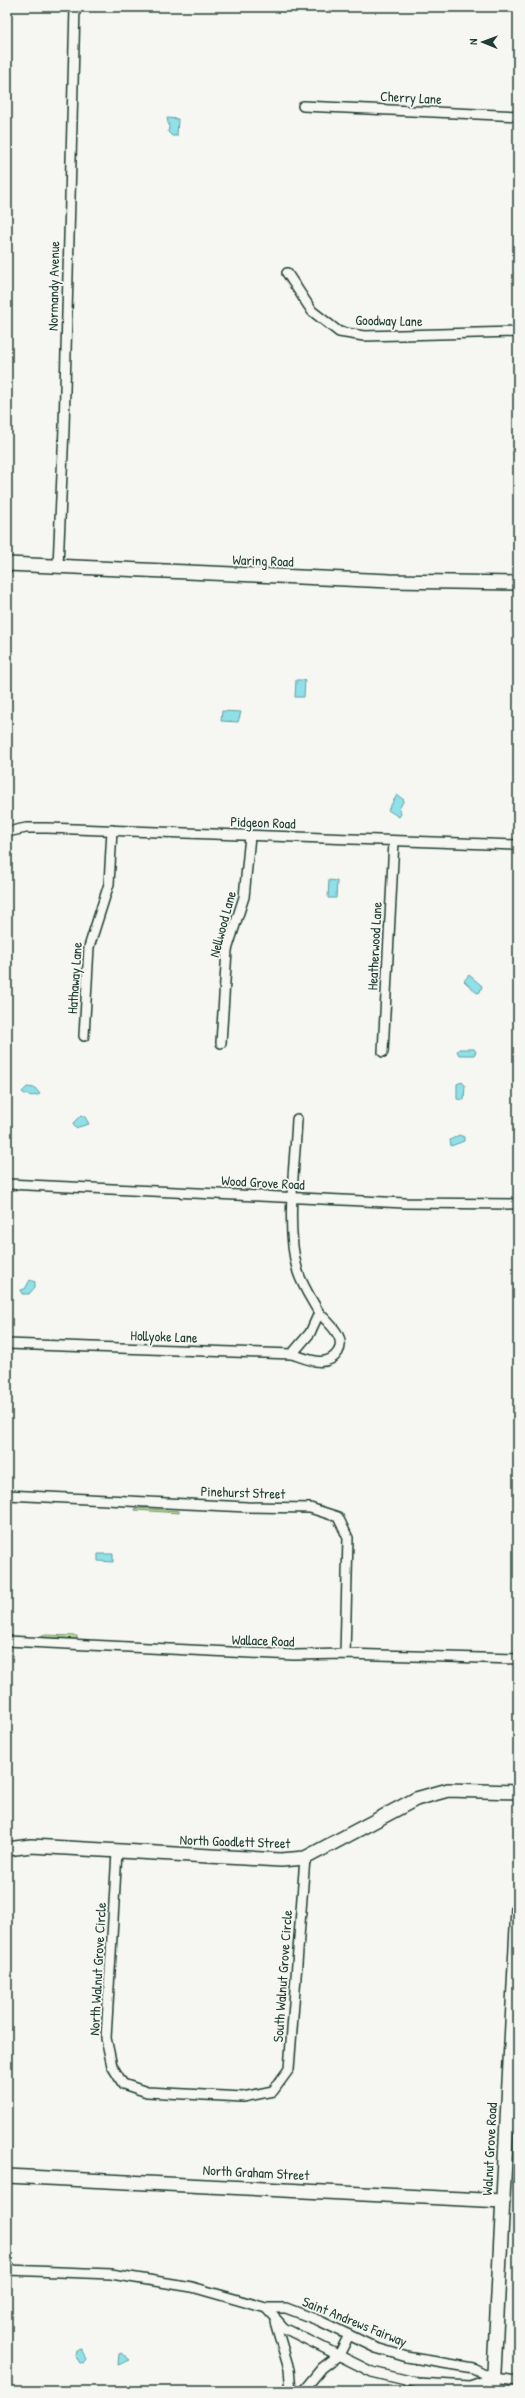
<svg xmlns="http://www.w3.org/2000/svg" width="525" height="2398" viewBox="0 0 525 2398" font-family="'Patrick Hand',sans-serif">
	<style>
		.green { fill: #c4e59e; stroke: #729169 }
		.water { fill: #8fe0e9; stroke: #629fa1 }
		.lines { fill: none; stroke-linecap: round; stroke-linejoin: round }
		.street-casing { stroke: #1f3d34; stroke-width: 12 }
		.secondary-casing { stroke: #1f3d34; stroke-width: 16 }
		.street { stroke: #f6f6f2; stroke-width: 9 }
		.secondary { stroke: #f6f6f2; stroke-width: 13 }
		.labels { text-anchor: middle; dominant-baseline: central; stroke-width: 3.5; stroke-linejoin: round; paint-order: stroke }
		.street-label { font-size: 14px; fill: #1f3d34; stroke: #f6f6f2 }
	</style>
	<rect width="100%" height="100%" fill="#f6f6f2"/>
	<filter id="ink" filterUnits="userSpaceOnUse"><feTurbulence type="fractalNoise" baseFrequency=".025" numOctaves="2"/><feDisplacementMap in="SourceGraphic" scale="8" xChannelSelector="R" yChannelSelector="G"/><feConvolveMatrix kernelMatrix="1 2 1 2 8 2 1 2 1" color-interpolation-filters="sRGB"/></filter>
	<g filter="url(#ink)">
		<!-- green -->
		<g class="green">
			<path d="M135,1508L179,1511V1513L135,1510Z"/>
			<path d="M42,1635L77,1636V1639L42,1637Z"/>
		</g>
		<!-- water -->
		<g class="water">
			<path d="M167,118L178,119L177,136H172L168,132L169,127Z"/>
			<path d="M296,680H305L304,697H295Z"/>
			<path d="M222,711L241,712L238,722L221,721Z"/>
			<path d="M397,795L404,800L399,809L401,814L399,817L388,810Z"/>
			<path d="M329,880L337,881L336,898H328Z"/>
			<path d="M469,975L482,986L480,992L477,993L464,981Z"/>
			<path d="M459,1049H474L476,1052L474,1055H459L457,1051Z"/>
			<path d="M462,1082L465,1085L464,1100L457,1099V1084Z"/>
			<path d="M27,1087L35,1088L40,1094C33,1097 27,1096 22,1092Z"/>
			<path d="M81,1115L85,1117L89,1124L75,1128L73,1123Z"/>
			<path d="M459,1135L464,1137V1141L451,1146L450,1140Z"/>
			<path d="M30,1280L35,1282V1287L29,1294H22L21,1290L25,1289Z"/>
			<path d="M98,1554H113V1562L98,1561Z"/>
			<path d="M81,2349L87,2360L84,2364L80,2363L75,2355L76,2350Z"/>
			<path d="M122,2353L130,2360L118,2365L119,2354Z"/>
		</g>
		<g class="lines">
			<!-- street casing -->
			<g class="street-casing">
				<g id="street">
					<path d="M303,106L518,116"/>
					<path d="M287,273L312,311L339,332L364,336L518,332"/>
					<path d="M58,566L64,428L75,7"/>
					<path d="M7,832L26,828H47L518,845"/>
					<path d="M84,1036L89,947L109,884L112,830"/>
					<path d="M221,1043L227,950L244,897L250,836"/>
					<path d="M383,1052L394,841"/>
					<path d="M7,1184L405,1203L518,1204"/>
					<path d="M7,1344L292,1354L310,1333L319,1313C312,1300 303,1287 298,1272C285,1228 295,1166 297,1119"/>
					<path d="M292,1354C307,1359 327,1369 338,1352C341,1347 341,1340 338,1335C334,1327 326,1320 319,1313"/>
					<path d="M7,1495L247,1507L310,1508L338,1517L348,1538L345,1654"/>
					<path d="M7,1641L294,1655L345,1654L518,1659"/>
					<path d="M117,1852L106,2038L112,2066L123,2084L147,2092L243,2097L273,2091L289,2069L305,1858"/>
					<path d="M7,2270L111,2274L192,2287L266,2308H286L320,2321L376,2348L407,2357L473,2368L493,2378L518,2381"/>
					<path d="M266,2308L284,2328L372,2372L418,2383L470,2386L493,2378"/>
					<path d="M275,2322L289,2369L291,2391"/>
					<path d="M303,2391L322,2368L339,2355L349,2335"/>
				</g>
			</g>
			<!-- secondary casing -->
			<g class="secondary-casing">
				<g id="secondary">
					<path d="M7,564L390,581L518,583"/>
					<path d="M7,1849L31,1846L281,1860L305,1858L416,1799L448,1790L518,1792"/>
					<path d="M7,2176L503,2201"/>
					<path d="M493,2391L518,1908"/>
				</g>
			</g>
			<!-- street -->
			<use href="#street" class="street"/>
			<!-- secondary -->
			<use href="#secondary" class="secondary"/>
		</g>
	</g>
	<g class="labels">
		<!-- street labels -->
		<g class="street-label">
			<text transform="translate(411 97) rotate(3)">Cherry Lane</text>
			<text transform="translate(53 286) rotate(-89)">Normandy Avenue</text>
			<text transform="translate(389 320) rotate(1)">Goodway Lane</text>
			<text transform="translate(263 560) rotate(2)">Waring Road</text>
			<text transform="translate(263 822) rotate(2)">Pidgeon Road</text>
			<text transform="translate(222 924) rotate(-75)">Nellwood Lane</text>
			<text transform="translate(374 946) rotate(-87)">Heatherwood Lane</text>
			<text transform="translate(74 978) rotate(-86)">Hathaway Lane</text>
			<text transform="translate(263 1182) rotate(3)">Wood Grove Road</text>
			<text transform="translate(164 1336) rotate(2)">Hollyoke Lane</text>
			<text transform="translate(243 1492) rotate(2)">Pinehurst Street</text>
			<text transform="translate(263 1640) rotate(2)">Wallace Road</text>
			<text transform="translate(235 1841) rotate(2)">North Goodlett Street</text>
			<text transform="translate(97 1969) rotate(-87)">North Walnut Grove Circle</text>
			<text transform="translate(282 1976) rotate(-86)">South Walnut Grove Circle</text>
			<text transform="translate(489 2149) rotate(-87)">Walnut Grove Road</text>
			<text transform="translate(256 2172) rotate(3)">North Graham Street</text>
			<text transform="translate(355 2321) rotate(22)">Saint Andrews Fairway</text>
		</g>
	</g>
	<!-- margin -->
	<rect width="525" height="2398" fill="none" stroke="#f6f6f2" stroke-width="24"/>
	<rect x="12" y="12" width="501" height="2374" fill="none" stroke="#1f3d34" stroke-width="1.5" filter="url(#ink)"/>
	<!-- north arrow -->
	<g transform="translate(483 42) rotate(271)" stroke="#f6f6f2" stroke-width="3" paint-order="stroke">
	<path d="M0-3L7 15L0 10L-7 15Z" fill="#1f3d34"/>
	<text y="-6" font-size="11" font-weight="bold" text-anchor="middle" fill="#1f3d34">N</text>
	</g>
</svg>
